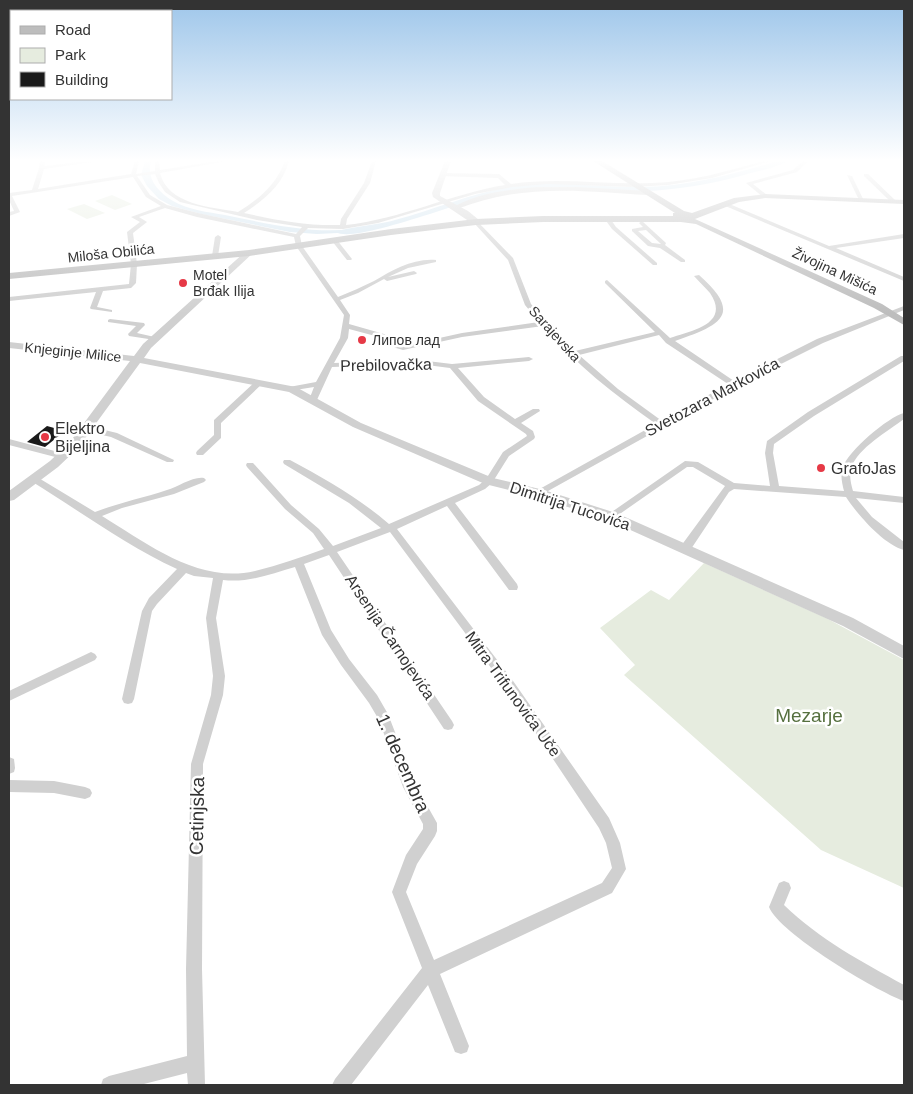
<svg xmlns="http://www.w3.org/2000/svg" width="913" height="1094" viewBox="0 0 913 1094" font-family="Helvetica,sans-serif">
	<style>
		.green { fill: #e6ecdf }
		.water { fill: #cfe2ee }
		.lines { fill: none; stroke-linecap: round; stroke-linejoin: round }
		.canal { fill: #cfe2ee; fill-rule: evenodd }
		.building { fill: #1a1a1a }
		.minor { fill: #d0d0d0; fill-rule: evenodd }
		.tertiary { fill: #d0d0d0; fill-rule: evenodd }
		.secondary { fill: #bdbdbd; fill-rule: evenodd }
		.poi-dot { fill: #e63946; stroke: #fff; stroke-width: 2 }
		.labels { text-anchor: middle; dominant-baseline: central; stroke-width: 5; stroke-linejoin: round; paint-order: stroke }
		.far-street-label { font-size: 14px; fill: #333; stroke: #fff }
		.far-poi-label { font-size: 14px; fill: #333; stroke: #fff; text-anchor: start }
		.street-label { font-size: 16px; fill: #333; stroke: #fff }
		.poi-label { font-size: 16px; fill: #333; stroke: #fff; text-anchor: start }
		.near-park-label { font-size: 19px; fill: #56703f; stroke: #fff }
		.near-street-label { font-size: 19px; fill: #333; stroke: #fff }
	</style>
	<rect width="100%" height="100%" fill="#fff"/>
	<!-- green -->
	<g class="green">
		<path d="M112,195L132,204L115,210L95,201Z"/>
		<path d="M84,204L105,213L87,219L67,209Z"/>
		<path d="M704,563L826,618L904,660V888L821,850L624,675L635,665L600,628L651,590L669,600Z"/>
	</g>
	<!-- water -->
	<path class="water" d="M145,161H151C146,179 158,192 173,201C188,210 208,212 225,215C269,224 311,234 355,229L358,232L317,234L290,232L201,214L172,206L159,199L147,186L141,175Z"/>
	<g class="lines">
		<!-- canal -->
		<path class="canal" d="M778,161H787C776,168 758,171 744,175C711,184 678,190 644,191C598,192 553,185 507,191C477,195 355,245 336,232C342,228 384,224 395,220C438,209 478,190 523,185C563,181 604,188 644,187C691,186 734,174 778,161Z"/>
	</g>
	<!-- building -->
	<path class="building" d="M47,426L65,431L45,447L27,442Z"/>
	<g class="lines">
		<!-- minor -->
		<g class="minor">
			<path d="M40,161H44L45,166L88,161L92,162L44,169L38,189L131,174L135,161H139L136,174L155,171V161H159L160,170L217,161H227L160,173C168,205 211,207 238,212C259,199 276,185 285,161H289C283,185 264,200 244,213C276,220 307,226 340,225L341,219L364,183L372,161H376L370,183L347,219L346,225C401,219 451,194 505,185L498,178L441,176L443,173L499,174L511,184C558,177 605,185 652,183C691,182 727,171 764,161H771L712,178L668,185L634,187L547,184L512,187L475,194L378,223L343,229L308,228L300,236L302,246L338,297C350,292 362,287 374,281C393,270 413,258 436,260V262L408,268L388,277L414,271L417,273L416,274L387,281L384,279L358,293L340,300L350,315L349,324L384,334L403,346L462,333L539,322L525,305L508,260L474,223V221L476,220L513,258L531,304L564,341L575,351L655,332L605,283V281L607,280L670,338C691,331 731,324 710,293C705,287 699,282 694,276L699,275C746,316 717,326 675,341L734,381L817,339L904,306V310L823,343L737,386L539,496L536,495L534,493L536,491L656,424C615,395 575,364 543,326L462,337L403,350L396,348L379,337L349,329L348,338L334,363L419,360L452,364L529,357L533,359L529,361L458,368L484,397L515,419L533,409H539L540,411L521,423L533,431L535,437L534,439L509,456L492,483L485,489L455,503L517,584L518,587L517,590H509L447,506L397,529L511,678L609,818L620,843L626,869L612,893L440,974L469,1046L467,1052L461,1054L455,1052L428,985L351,1085H332L335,1079L422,968L392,892L406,855L423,829V824L403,787L379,720L369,703L341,665L322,635L295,567C271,574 248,583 223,580L216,618L225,676L223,695L203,764L202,969L205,1085H188L187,1073L140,1085H101L103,1079L109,1076L187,1056L186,969L191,764L211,695L213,676L206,618L213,578L194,576L186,573L157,604L152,611L134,699L132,703L128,704L124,703L122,699L142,611L149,598L177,569C127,546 78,510 31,481L29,479L31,477H37L95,512C118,503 143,498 167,490C178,487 193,476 204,478L206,480L204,482L174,494L122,508L102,516C148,544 198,584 255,571C279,565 302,557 324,549L313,533L285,509L247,467L246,465L247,463H253L291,505L319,529L333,546L381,528L349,503L284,464L283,462L284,460H290C325,479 359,498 389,524L479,485L486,479L503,452L527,436L526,434L478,401L450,368L419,364L332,367L316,402H313L309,400L314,387L289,391V387L316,382L340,338L344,315L296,246L294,237L197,217L165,208L139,217L147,222L133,233L137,264L136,283L131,288L103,291L97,307L112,310V312L91,309L90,308L96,292L9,301V297L129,284L131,264L127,232L140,222L131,217L161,206L146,197L133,177L12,196L20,212L9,216V212L14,211L9,200V193L32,190L39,168ZM155,174L159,183L165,192L180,202L257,220L302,227L296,234L198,213L167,205L150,195L137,176ZM659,335L666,343L728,384L662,421L618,389L579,355ZM390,532L503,684L599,828L606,843L612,868L602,883L434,960L406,892L417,864L435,836L437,831V823L415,784L388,714L377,695L349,659L331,630L304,564L329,555L444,729L448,730L452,729L454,725L452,721L337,552Z"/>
			<path d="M803,161H808L797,172L753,184L767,195V197H763L746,183L793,170Z"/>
			<path d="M864,174H868L896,201V203H892L864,176Z"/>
			<path d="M847,175L852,176L864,201L859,200Z"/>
			<path d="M539,187H576L649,191L652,193L649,195C581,191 523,183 457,209L452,208C475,193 512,189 539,187Z"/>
			<path d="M723,203H727L829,246L904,234V238L836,248L904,277V281L723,205Z"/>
			<path d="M605,217H609L616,227L657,263V265H653L612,229L604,218Z"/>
			<path d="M642,221L666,243L665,245L685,260V262H681L660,248L648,246L632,231V229L643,227L639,223ZM646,230L661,244L652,243L638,231Z"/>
			<path d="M218,235L221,237L218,256L215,258L212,256L215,237Z"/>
			<path d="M333,240H337L352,259L351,260H347L332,241Z"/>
			<path d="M110,319L144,323L145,325L137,333L159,338L155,340L129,336L128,334L136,326L108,322V320Z"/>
			<path d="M901,356H904V361L814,416L774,444L773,453L779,486L844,491C842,483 840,475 843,467C848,451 888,417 904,413V419C888,431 858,448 851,468C849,476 851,484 853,491L904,497V503L856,498L872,517L904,542V550C884,545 857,514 846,497L734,489L729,492L689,552H681L680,549L681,546L725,486L693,467H687L614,518H608L606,516L685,461L698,462L734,483L770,486L765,453L767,441L808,412Z"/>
			<path d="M256,381H259L263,383L221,423V438L203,455H197L196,453L197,451L214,435V420Z"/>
			<path d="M88,426L117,433L174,460L173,462H167L111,437L85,431L84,429Z"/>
			<path d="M9,439L66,454L67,456L63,459L9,445Z"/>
			<path d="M91,652L95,654L97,657L95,660L9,701V691Z"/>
			<path d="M9,757L14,759L15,768L14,772L9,774Z"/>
			<path d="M9,780L54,781L85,787L90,789L92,793L90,797L85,799L54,793L9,792Z"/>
			<path d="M784,881L789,883L791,888L784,905C819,939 862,962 904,985V1001C876,991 779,933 769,907L779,883Z"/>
		</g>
		<!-- tertiary -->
		<g class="tertiary">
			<path d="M445,161H451L440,193V196L468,211L479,220V224H473L433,197L432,193Z"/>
			<path d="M246,251L253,253L151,348L144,358L296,387L361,423L493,478L544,490L616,513L853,618L904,646V659L843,626L606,519L536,497L485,484L353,427L289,392L140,363L78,448L58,467L14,500L9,501V491L50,461L70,442L130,361L9,348V342L134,356L143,344Z"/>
		</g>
		<!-- secondary -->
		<path class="secondary" d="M593,161H602L684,211L692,213L734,198L765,194L904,200V204L765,198L739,202L695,219L882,304L904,318V325L874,308L696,224L681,222H543L476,225L391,235L249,256L9,279V273L249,250L391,229L476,219L543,216H673V213H675Z"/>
	</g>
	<!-- sky -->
	<linearGradient id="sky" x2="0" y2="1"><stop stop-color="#9ec6ea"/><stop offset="0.51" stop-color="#fff"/><stop offset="1" stop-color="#fff" stop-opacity="0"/></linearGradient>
	<rect width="913" height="314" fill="url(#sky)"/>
	<!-- markers -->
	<g class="poi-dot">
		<circle cx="183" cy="283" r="5"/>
		<circle cx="362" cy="340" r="5"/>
		<circle cx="45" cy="437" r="5"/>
		<circle cx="821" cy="468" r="5"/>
	</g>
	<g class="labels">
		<!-- far-street labels -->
		<g class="far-street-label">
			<text transform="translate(111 253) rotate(-6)">Miloša Obilića</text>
			<text transform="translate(835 271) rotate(25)">Živojina Mišića</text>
			<text transform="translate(555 334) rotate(48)">Sarajevska</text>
			<text transform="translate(73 352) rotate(6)">Knjeginje Milice</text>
		</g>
		<!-- far-poi labels -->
		<g class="far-poi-label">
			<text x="193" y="275">Motel<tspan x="193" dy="16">Brđak Ilija</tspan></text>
			<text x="372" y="340">Липов лад</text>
		</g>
		<!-- street labels -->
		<g class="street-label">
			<text transform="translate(386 365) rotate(-1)">Prebilovačka</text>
			<text transform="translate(712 397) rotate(-28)">Svetozara Markovića</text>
			<text transform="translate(570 506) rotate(18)">Dimitrija Tucovića</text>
			<text transform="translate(390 637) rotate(56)">Arsenija Čarnojevića</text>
			<text transform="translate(513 694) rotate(54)">Mitra Trifunovića Uče</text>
		</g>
		<!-- poi labels -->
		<g class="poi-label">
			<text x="55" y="428">Elektro<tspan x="55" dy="18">Bijeljina</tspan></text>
			<text x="831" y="468">GrafoJas</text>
		</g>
		<!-- near-park labels -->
		<g class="near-park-label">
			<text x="809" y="715">Mezarje</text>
		</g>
		<!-- near-street labels -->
		<g class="near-street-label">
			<text transform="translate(403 763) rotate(66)">1. decembra</text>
			<text transform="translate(197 816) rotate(-89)">Cetinjska</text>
		</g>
	</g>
	<!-- border -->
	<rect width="913" height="1094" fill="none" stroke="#333333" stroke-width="20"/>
	<!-- legend -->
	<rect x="10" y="10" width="162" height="90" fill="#ffffff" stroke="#adadad"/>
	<rect x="20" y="26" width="25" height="8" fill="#bdbdbd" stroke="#adadad"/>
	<text x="55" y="35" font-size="15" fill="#333333">Road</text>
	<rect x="20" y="48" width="25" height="15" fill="#e6ecdf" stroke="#adadad"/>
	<text x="55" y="60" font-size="15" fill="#333333">Park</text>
	<rect x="20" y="72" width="25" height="15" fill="#1a1a1a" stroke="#adadad"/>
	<text x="55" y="85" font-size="15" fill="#333333">Building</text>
</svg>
